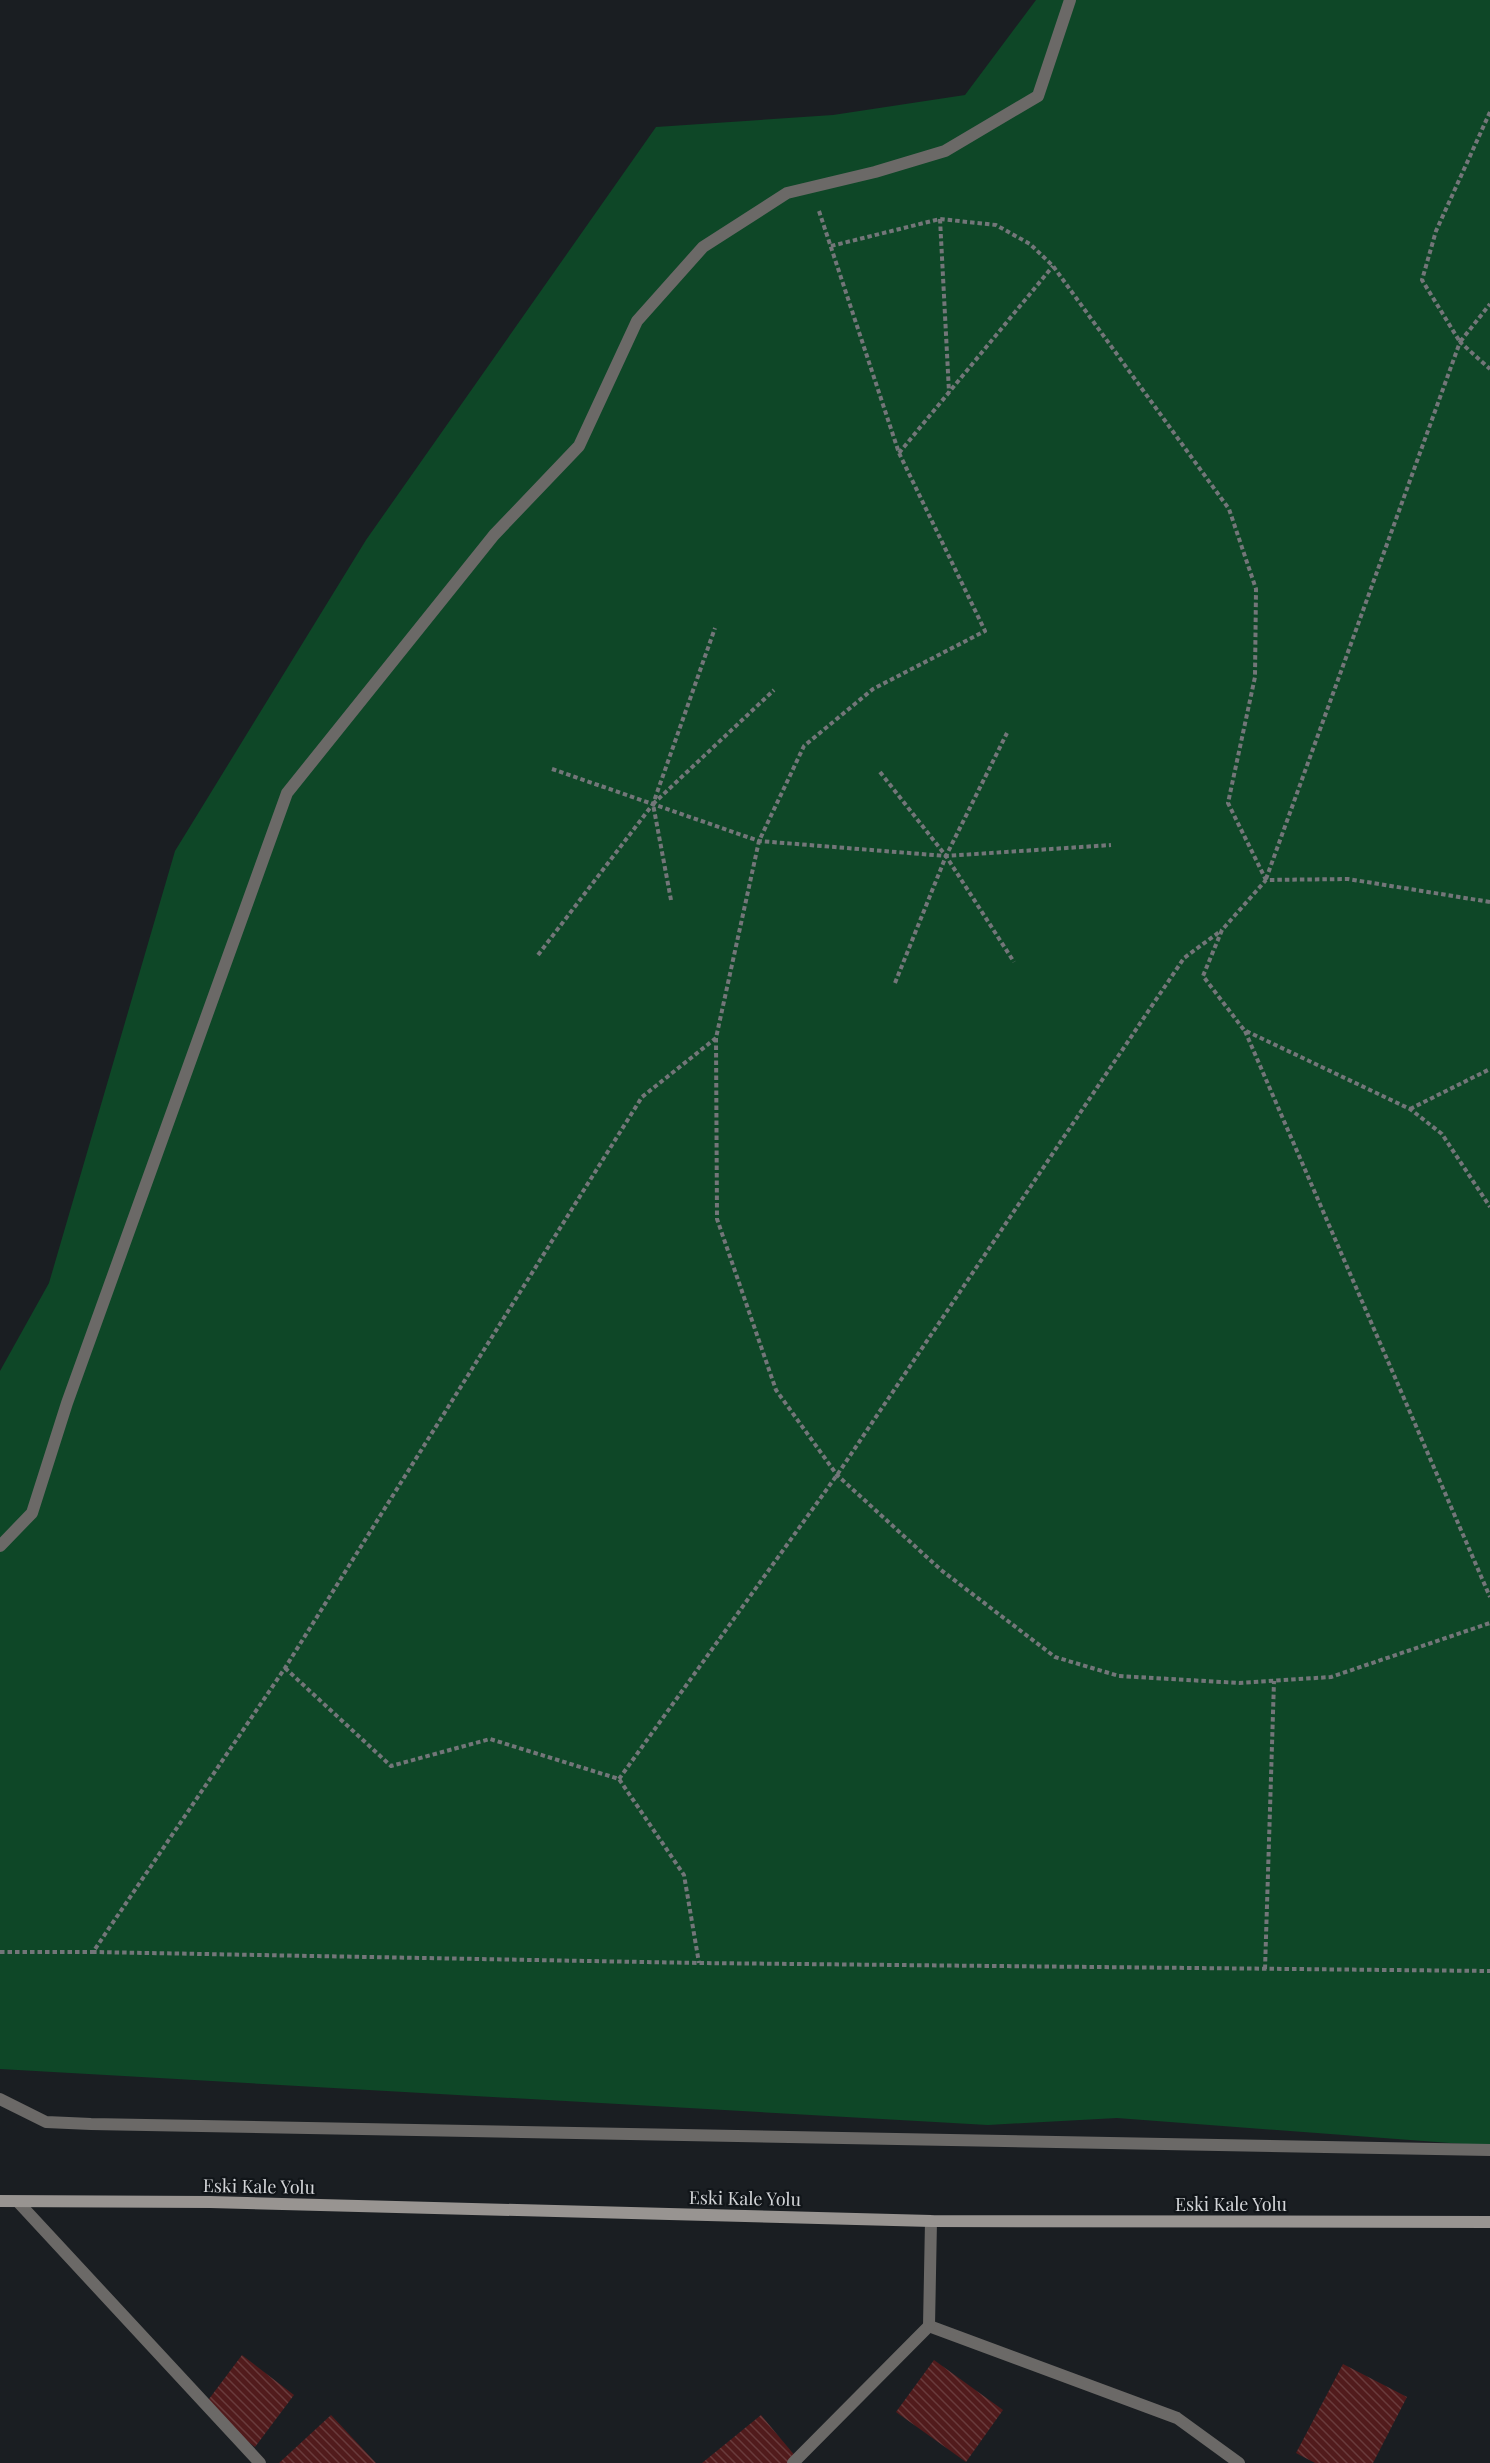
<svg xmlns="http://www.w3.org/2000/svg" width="1490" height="2463" viewBox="0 0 1490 2463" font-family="'Playfair Display',serif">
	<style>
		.park { fill: #0e4727 }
		.building { fill: url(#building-back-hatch) }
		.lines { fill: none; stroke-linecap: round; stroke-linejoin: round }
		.path { stroke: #737679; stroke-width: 4; stroke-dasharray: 4.5 3; stroke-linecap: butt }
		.lane { stroke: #6b6967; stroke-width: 12 }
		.street { stroke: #6b6967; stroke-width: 12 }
		.secondary { stroke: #989491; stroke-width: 12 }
		.labels { text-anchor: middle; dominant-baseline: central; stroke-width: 4.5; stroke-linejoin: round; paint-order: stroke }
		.street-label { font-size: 18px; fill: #d3d5d8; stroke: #111519 }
	</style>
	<defs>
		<pattern id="building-back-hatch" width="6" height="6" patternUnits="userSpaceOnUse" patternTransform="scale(1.5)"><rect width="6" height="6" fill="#511b1c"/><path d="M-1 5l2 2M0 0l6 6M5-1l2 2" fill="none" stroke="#693b3c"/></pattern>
	</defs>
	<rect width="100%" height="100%" fill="#1a1e22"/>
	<!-- park -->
	<path class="park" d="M1036,0H1490V2146L1117,2118L988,2125L0,2069V1371L49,1283L175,851L366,540L656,127L833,115L965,95Z"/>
	<!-- building -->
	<g class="building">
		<path d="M242,2355L294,2395L255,2447L203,2407Z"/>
		<path d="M934,2360L1003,2410L966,2462L896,2412Z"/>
		<path d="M1343,2364L1407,2397L1373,2463H1315L1296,2453Z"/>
		<path d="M331,2415L376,2463H279Z"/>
		<path d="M761,2415L801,2463H702Z"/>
	</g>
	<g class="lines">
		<!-- path -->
		<g class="path">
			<path d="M1490,112L1436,231L1422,280L1460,342L1490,304"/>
			<path d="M819,211L899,453L985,631L873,689L804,746L759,841L716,1038L717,1219L776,1390L837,1475L941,1570L1055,1657L1119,1676L1239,1683L1331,1677L1490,1623"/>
			<path d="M940,219L949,392"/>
			<path d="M831,246L940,219L996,225L1030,244L1053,266L1229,509L1256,589L1255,677L1228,803L1266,880"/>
			<path d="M899,453L1053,266"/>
			<path d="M552,769L759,841L946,856L1111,845"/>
			<path d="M880,772L946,856L1014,962"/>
			<path d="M1266,879L1460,342L1490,369"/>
			<path d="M671,900L653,804L774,690"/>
			<path d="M1490,902L1348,879L1266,880L1222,930L1203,976L1244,1030L1410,1109L1442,1134L1490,1207"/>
			<path d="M538,955L653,804L715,628"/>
			<path d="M895,983L946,856L1007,733"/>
			<path d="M1245,1031L1490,1597"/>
			<path d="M716,1038L642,1097L285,1668L93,1952L699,1963L1490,1971"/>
			<path d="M1410,1109L1490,1069"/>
			<path d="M285,1668L391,1766L490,1739L619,1779L684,1875L699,1963"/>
			<path d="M619,1779L837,1475L1184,958L1222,930"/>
			<path d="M0,1952H93"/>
			<path d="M1265,1969L1274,1681"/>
		</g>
		<!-- lane -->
		<g class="lane">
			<path d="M0,1546L32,1513L67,1403L287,793L494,535L579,446L637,321L703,247L787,193L875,172L945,151L1038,96L1070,0"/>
			<path d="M0,2099L46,2122L91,2124L1490,2150"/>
		</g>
		<!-- street -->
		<g class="street">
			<path d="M19,2203L260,2463"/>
			<path d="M929,2326L1177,2418L1239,2463"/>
			<path d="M793,2463L929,2326L931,2221"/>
		</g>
		<!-- secondary -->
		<path class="secondary" d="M0,2201L210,2202L931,2221L1490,2222"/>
	</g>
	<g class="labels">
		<!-- street labels -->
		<g class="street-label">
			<text transform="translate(259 2186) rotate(1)">Eski Kale Yolu</text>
			<text transform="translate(745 2198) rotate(1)">Eski Kale Yolu</text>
			<text x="1231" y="2204">Eski Kale Yolu</text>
		</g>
	</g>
</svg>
